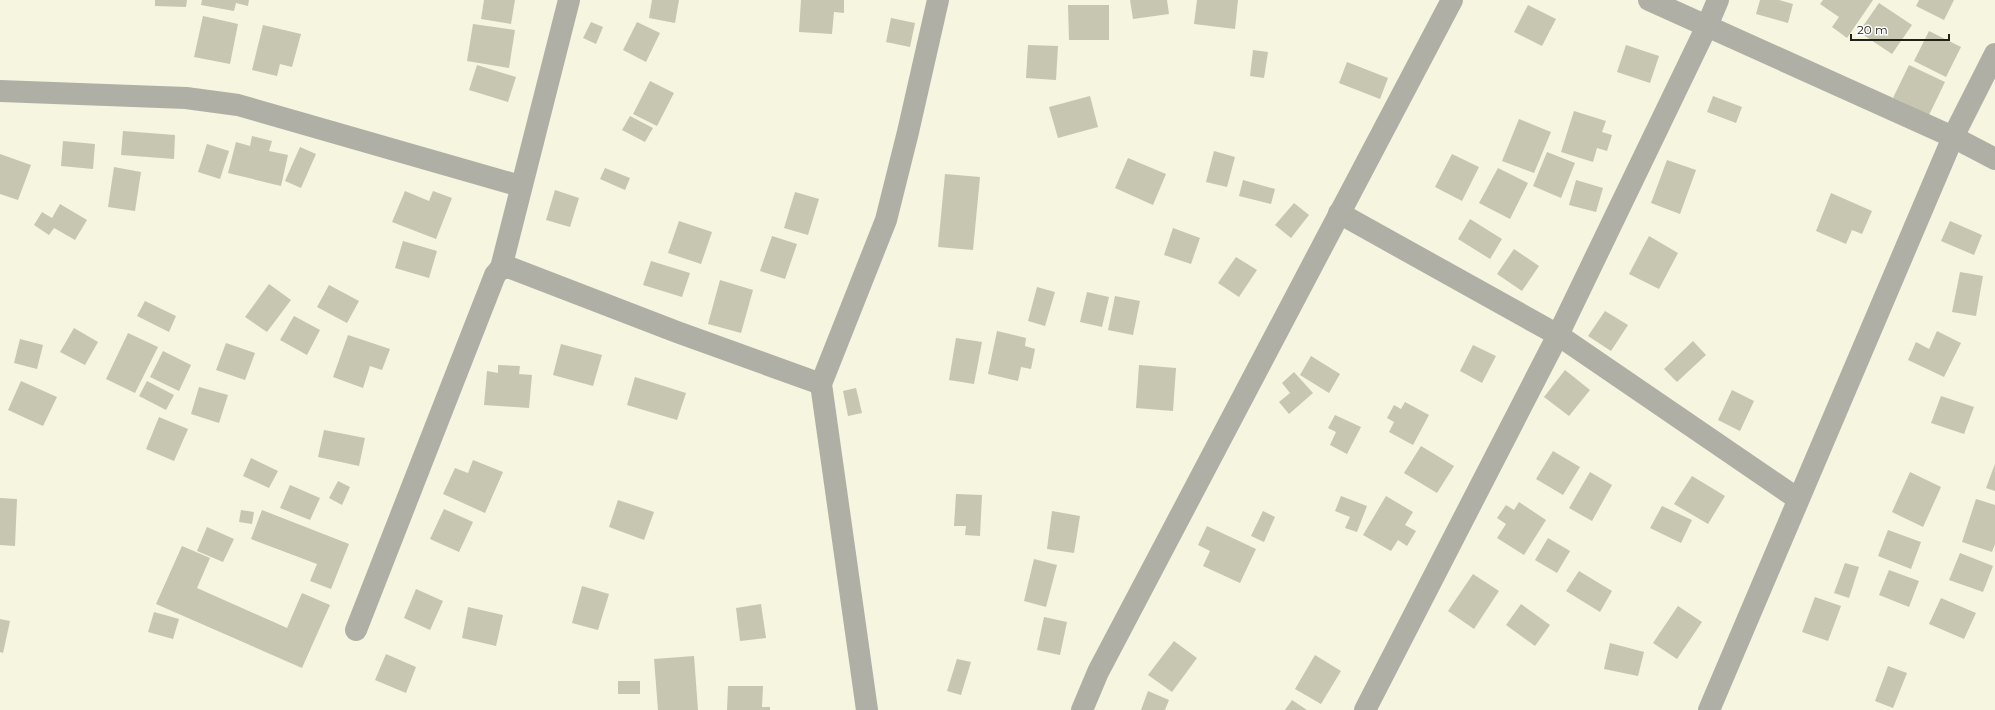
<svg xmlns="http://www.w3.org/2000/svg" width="1995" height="710" viewBox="0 0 1995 710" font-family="Montserrat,sans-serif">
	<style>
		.building { fill: #c7c6b1 }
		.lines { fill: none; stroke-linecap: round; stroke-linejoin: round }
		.street { stroke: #b0afa6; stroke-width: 22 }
	</style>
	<rect width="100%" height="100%" fill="#f6f5df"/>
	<!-- building -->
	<g class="building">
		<path d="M155,0H187L186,7L155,6Z"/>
		<path d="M202,0H249L248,6L236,3L234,11L201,5Z"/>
		<path d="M484,0H515L511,24L481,19Z"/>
		<path d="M652,0H679L675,23L649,18Z"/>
		<path d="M801,0H844V13L834,12L832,34L799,32Z"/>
		<path d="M1130,0H1167L1169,14L1133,19Z"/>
		<path d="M1197,0H1238L1235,29L1194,24Z"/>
		<path d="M1760,0H1779L1793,4L1788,23L1756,14Z"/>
		<path d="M1823,0H1873L1847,38L1832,27L1839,17L1820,4Z"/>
		<path d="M1919,0H1954L1944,20L1916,6Z"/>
		<path d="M1879,3L1912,25L1892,54L1859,32Z"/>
		<path d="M1068,5H1109V40H1069Z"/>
		<path d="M1528,5L1556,19L1542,46L1514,32Z"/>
		<path d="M203,16L238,24L230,64L194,57Z"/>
		<path d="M891,18L915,23L910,47L886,42Z"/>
		<path d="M591,22L603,27L596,44L583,38Z"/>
		<path d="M637,22L660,33L646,62L623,50Z"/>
		<path d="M473,24L515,30L509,68L467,61Z"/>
		<path d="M263,25L301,34L292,67L280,64L277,76L252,70Z"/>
		<path d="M1929,31L1961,47L1946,77L1914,61Z"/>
		<path d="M1028,45L1058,46L1056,80L1026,78Z"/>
		<path d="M1626,45L1659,56L1650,83L1617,72Z"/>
		<path d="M1253,50L1268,52L1264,78L1250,76Z"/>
		<path d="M1347,62L1388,78L1380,99L1339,83Z"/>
		<path d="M477,65L516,77L508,102L469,90Z"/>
		<path d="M1909,65L1945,82L1929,115L1893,98Z"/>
		<path d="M650,81L674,93L657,126L633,114Z"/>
		<path d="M1090,96L1098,127L1058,138L1049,107Z"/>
		<path d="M1713,96L1742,107L1736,123L1707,112Z"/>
		<path d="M1574,111L1606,121L1602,132L1612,135L1607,151L1597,148L1593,162L1561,152Z"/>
		<path d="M630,116L653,128L645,142L622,130Z"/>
		<path d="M1519,119L1551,132L1534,173L1502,161Z"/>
		<path d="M123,131L175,135L174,159L121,155Z"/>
		<path d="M252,136L272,141L269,151L288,155L281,186L228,173L236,142L250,146Z"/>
		<path d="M63,141L95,144L93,169L61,166Z"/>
		<path d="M207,144L229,151L220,179L198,172Z"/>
		<path d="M300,147L316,154L301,188L285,181Z"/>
		<path d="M1214,151L1235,157L1227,187L1206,182Z"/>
		<path d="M1547,152L1575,163L1561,198L1533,186Z"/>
		<path d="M0,154L31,165L18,200L0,194Z"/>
		<path d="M1452,154L1479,167L1462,201L1435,187Z"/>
		<path d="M1128,158L1166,174L1153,205L1115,188Z"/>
		<path d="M1667,160L1696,170L1680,214L1651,203Z"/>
		<path d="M114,167L141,172L135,211L108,207Z"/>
		<path d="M605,168L630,178L625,190L600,179Z"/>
		<path d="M1498,168L1528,183L1510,219L1479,203Z"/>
		<path d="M945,174L980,177L973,250L938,247Z"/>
		<path d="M1243,180L1275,189L1271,204L1239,196Z"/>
		<path d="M1576,180L1603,188L1596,212L1569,205Z"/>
		<path d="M555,190L579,198L570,227L546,220Z"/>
		<path d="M405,191L429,201L433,191L452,198L436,239L392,222Z"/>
		<path d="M795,192L819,199L808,235L784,228Z"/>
		<path d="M1831,193L1872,211L1862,234L1852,230L1846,244L1816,231Z"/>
		<path d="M1294,203L1309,215L1291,238L1275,225Z"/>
		<path d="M60,204L87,220L75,240L54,228L49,235L34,225L42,212L52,218Z"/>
		<path d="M1470,219L1502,239L1490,259L1458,239Z"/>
		<path d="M679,221L712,232L701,264L668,253Z"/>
		<path d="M1950,221L1982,235L1974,255L1941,241Z"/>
		<path d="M1173,228L1200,238L1191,264L1164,255Z"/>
		<path d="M772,236L797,244L785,279L760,271Z"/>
		<path d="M1649,236L1678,253L1659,289L1629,274Z"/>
		<path d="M403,241L437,251L429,278L395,268Z"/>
		<path d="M1514,249L1539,266L1522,291L1497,274Z"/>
		<path d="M1236,257L1257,270L1239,297L1218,283Z"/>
		<path d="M651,261L690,273L682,297L643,285Z"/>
		<path d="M1960,272L1983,276L1976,316L1952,312Z"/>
		<path d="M720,280L753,290L741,333L708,324Z"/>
		<path d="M269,284L291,300L267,332L245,317Z"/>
		<path d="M329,285L359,301L347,323L317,307Z"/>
		<path d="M1037,287L1055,292L1045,326L1028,321Z"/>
		<path d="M1087,292L1109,297L1102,327L1080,322Z"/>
		<path d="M1115,296L1140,301L1133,335L1108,330Z"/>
		<path d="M145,301L176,316L169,332L137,316Z"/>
		<path d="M1605,311L1628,325L1611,351L1588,336Z"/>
		<path d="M294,316L320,330L307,355L280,340Z"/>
		<path d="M74,328L98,342L85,365L60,352Z"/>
		<path d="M997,331L1026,338L1025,346L1035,349L1031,369L1021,367L1018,381L988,374Z"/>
		<path d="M1937,331L1961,343L1944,377L1908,360L1916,342L1929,349Z"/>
		<path d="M128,333L158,347L135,393L106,379Z"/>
		<path d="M348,335L390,349L382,370L370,366L363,388L333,377Z"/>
		<path d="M956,338L982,342L974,384L949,380Z"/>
		<path d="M20,339L43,345L37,369L14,363Z"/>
		<path d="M1693,341L1706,355L1677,382L1664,369Z"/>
		<path d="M226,343L255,353L245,380L216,370Z"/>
		<path d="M561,344L602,355L593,386L553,375Z"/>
		<path d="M1473,345L1496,356L1482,383L1460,371Z"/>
		<path d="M163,351L191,365L179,391L150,377Z"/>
		<path d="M1311,356L1340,374L1329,393L1300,375Z"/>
		<path d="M498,365L520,366L519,374L532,375L529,408L484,405L487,371L498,373Z"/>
		<path d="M1139,365L1176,368L1173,411L1136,408Z"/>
		<path d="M1565,370L1590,390L1569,416L1544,397Z"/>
		<path d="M1294,372L1313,393L1289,414L1279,402L1290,393L1282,383Z"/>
		<path d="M635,377L686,393L677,420L627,405Z"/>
		<path d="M21,381L57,397L43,426L8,410Z"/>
		<path d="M147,381L174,395L166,410L139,396Z"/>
		<path d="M199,387L228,395L219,423L191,414Z"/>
		<path d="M856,388L862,413L848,416L843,391Z"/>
		<path d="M1732,390L1754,401L1740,431L1718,420Z"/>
		<path d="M1941,396L1974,407L1964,434L1931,423Z"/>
		<path d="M1405,402L1429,415L1413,445L1389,432L1394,422L1387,418L1394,405L1401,409Z"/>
		<path d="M1335,415L1361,427L1347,454L1330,445L1336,432L1328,428Z"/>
		<path d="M159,417L188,429L174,461L146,449Z"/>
		<path d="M324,430L365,438L359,466L318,457Z"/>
		<path d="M1421,446L1454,466L1437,493L1404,473Z"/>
		<path d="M1553,451L1580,467L1563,495L1536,479Z"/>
		<path d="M251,458L278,471L269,488L243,476Z"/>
		<path d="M473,460L503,472L485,513L443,494L455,468L468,473Z"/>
		<path d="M1995,464V491L1986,488Z"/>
		<path d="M1590,472L1612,485L1592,521L1569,508Z"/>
		<path d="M1910,472L1941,487L1923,527L1892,512Z"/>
		<path d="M1692,476L1725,496L1708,524L1674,504Z"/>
		<path d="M338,481L350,487L342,505L329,498Z"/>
		<path d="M290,485L320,498L310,520L280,508Z"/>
		<path d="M956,494L982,495L980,536L965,535L966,526H954Z"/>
		<path d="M1341,496L1367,506L1357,532L1345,528L1350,517L1335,511Z"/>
		<path d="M1386,496L1413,512L1405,525L1416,531L1407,546L1398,540L1391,551L1363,535Z"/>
		<path d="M0,498L17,499L15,546L0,545Z"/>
		<path d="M1976,499L1995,505V544L1992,552L1962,542Z"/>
		<path d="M618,500L654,512L644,540L609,527Z"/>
		<path d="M1519,502L1546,520L1524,555L1497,538L1506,524L1497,518L1506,505L1514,510Z"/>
		<path d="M1662,506L1692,520L1681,543L1650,528Z"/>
		<path d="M444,509L473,522L459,552L430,539Z"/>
		<path d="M241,510L254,512L252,524L239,522Z"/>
		<path d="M262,510L349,544L331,589L310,581L317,564L251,539Z"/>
		<path d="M1052,511L1080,516L1074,553L1047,549Z"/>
		<path d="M1263,511L1275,517L1264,542L1251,536Z"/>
		<path d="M1207,526L1256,549L1240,583L1203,566L1210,551L1198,545Z"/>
		<path d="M207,527L234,539L223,562L197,551Z"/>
		<path d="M1888,530L1921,542L1911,569L1878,556Z"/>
		<path d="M1548,538L1570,551L1557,573L1535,560Z"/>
		<path d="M182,546L210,558L197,588L287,628L302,593L330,605L302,668L156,604Z"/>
		<path d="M1960,553L1993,566L1983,592L1949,580Z"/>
		<path d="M1034,559L1057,565L1046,607L1024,601Z"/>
		<path d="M1845,563L1859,567L1849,598L1834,593Z"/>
		<path d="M1889,570L1919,581L1909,607L1879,595Z"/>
		<path d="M1579,571L1612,591L1600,612L1566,591Z"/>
		<path d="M1473,574L1499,591L1474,629L1448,611Z"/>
		<path d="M582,586L609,594L598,630L572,623Z"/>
		<path d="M416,589L443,601L430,630L404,618Z"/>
		<path d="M1815,597L1841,606L1828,641L1802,632Z"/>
		<path d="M1941,598L1976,613L1964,639L1929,624Z"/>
		<path d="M761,604L766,638L740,641L736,608Z"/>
		<path d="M1521,604L1550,625L1535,646L1506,625Z"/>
		<path d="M1678,606L1702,622L1677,659L1653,643Z"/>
		<path d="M468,607L503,615L496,646L462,638Z"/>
		<path d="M154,612L179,619L173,639L148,632Z"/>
		<path d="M1044,617L1067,622L1060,655L1037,650Z"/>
		<path d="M0,619L10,621L3,653L0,652Z"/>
		<path d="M1174,641L1197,658L1172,692L1148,675Z"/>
		<path d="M1610,643L1644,652L1638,676L1604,669Z"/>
		<path d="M386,654L416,667L406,693L375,680Z"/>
		<path d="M1315,655L1341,671L1321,704L1295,689Z"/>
		<path d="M694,656L698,710H658L654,659Z"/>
		<path d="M957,659L971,662L961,695L947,691Z"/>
		<path d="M1888,666L1907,673L1893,708L1875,701Z"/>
		<rect x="618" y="681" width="22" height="13"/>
		<path d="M728,686H763L762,707H770V710H727Z"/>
		<path d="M1148,691L1169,700L1165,710H1141Z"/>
		<path d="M1292,700L1307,710H1285Z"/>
	</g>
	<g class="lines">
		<!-- street -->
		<g class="street">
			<path d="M1649,0L1953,137L1995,159"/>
			<path d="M0,91L186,98L238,105L520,186"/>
			<path d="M1339,213L1558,335L1798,499"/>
			<path d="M501,268L569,0"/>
			<path d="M356,630L495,275L501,268H511L677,332L821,384"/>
			<path d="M867,710L821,384L886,220L908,132L938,0"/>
			<path d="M1082,710L1098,672L1452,0"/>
			<path d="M1365,710L1558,335L1707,26L1718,0"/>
			<path d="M1709,710L1953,137L1995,54"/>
		</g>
	</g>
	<!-- scale -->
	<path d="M1851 34v6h98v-6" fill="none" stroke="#222119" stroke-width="2"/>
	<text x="1857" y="34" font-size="12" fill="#222119" stroke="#ffffff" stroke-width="3" paint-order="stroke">20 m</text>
</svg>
